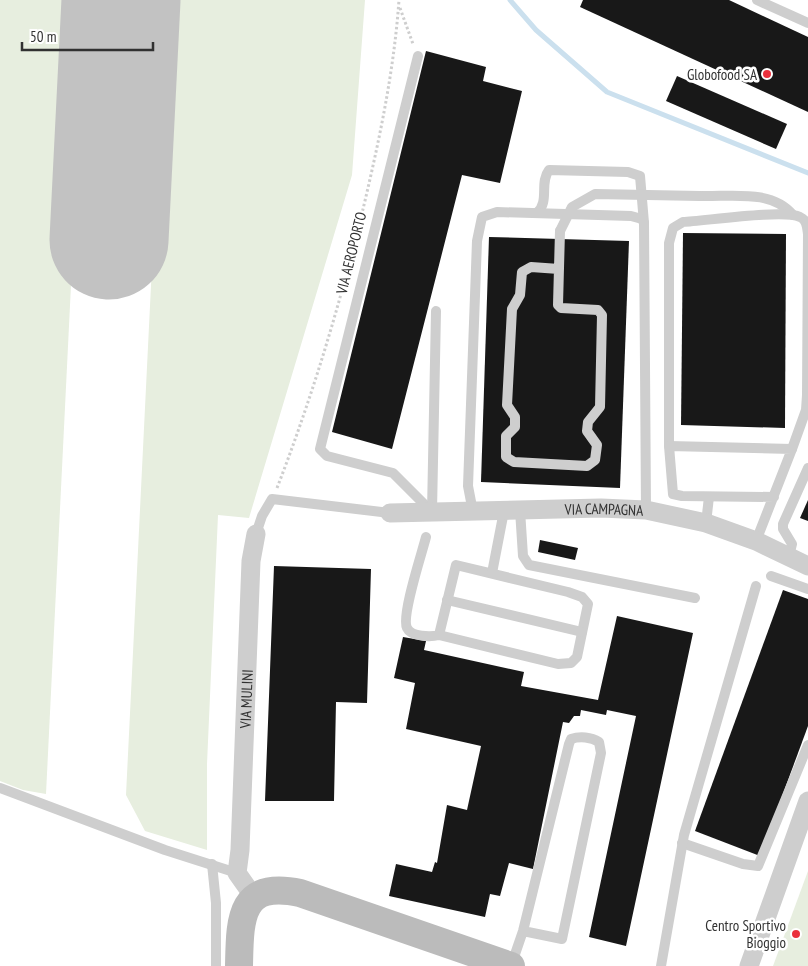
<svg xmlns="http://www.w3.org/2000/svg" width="808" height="966" viewBox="0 0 808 966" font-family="'PT Sans Narrow',sans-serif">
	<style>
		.green { fill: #e7eedf }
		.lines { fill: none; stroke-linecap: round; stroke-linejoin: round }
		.stream { stroke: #cbe0ee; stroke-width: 5 }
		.runway { stroke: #c2c2c2; stroke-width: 119 }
		.building { fill: #181818 }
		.path { stroke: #cecece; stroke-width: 3; stroke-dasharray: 2.5 2.5; stroke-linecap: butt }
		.lane { stroke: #cecece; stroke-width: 10 }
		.street { stroke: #cecece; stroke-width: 19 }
		.secondary { stroke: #bbb; stroke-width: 28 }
		.lane-bridge { stroke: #cecece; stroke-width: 10 }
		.poi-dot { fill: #ea303c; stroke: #fff; stroke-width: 2 }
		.labels { text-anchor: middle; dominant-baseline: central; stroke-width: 5; stroke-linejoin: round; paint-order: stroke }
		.poi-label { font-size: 15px; fill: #313131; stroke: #fff; text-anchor: end }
		.street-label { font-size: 15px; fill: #313131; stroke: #fff }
	</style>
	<rect width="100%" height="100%" fill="#fff"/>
	<!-- green -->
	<g class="green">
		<path d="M0,0H85L46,794L23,790L0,781Z"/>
		<path d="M165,0H365L352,175L249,518L218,515L207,764V850L145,831L126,795Z"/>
		<path d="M808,871V966H773Z"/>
	</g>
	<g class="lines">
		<!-- stream -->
		<path class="stream" d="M510,0L536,30L607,92L808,173"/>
		<!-- runway -->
		<path class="runway" d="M109,240L121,0"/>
	</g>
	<!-- building -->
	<g class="building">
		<path d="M583,0H729L808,37V112L580,7Z"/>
		<path d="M426,51L486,67L483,81L522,91L500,183L462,175L392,449L332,432Z"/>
		<path d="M677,76L787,124L776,149L666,101Z"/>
		<path d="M683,233L786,234L785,428L681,425Z"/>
		<path d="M489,237L629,241L620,488L481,482Z"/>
		<path d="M808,500V521L800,518Z"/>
		<path d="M540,540L578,548L575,560L538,552Z"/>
		<path d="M274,566L371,569L367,703L336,702L334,801H265Z"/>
		<path d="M783,590L808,599V726L760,856L695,831Z"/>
		<path d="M617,616L693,633L626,946L589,937L636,716L607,710L606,715L581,710L580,716H574L569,723L563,722L533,869L509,863L500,896L490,894L485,917L389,896L396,864L432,872L435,862L437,863L447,805L467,810L481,746L406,729L415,683L394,678L403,637L426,641L424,650L524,672L521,686L598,700Z"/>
	</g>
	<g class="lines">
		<!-- path -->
		<g class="path">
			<path d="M400,8L413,44"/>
			<path d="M277,488C313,395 341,301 364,205C380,137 394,70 399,0"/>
		</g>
		<!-- lane -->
		<g class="lane">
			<path d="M757,0L808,23"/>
			<path d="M418,56L320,449L327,456L393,473L432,512"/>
			<path d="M700,196C731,197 772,189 793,215"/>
			<path d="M537,213C550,201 539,183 549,170L628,172L640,176L644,223"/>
			<path d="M559,269L531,267L522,272L520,295L512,309L507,405L515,417V427L506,436V457L514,462L587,466L595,460L597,445L587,431L588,422L600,407L602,315L598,310L561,308L558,305L560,231"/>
			<path d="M669,446V243L673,228L683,222C705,221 784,209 800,217C807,220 807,227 808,234L807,395L806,410L792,449"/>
			<path d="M520,510L523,556L529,565L695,598"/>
			<path d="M432,512L436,311"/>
			<path d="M473,512L468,486L477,241L482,217L497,212L631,216L642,219L644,223L646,510"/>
			<path d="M706,523L709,497"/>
			<path d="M256,534L262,516L272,499L390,513"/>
			<path d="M426,537C422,553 401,616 407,628C411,637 431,637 439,635L558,664L571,663L577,657L588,604L582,597L568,592L456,565L439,635"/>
			<path d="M756,541L792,449L669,446L673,494L682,496L774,497"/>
			<path d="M789,556L792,544L783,529V524L808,468"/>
			<path d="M492,573L504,511"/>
			<path d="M771,576L808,589"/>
			<path d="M447,600L582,632"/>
			<path d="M0,788L165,850L237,873"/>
			<path d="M682,843L743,864L758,866L808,745"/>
			<path d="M212,864L216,903V966"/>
			<path d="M511,966L523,931L569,744L571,739C580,736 591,737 599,742L601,753L562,939L523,931"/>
			<path d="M661,966L684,835L756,586"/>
		</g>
		<!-- street -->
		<g class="street">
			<path id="s1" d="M390,513L601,508L646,510L706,523L756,541L808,566"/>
			<path id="s2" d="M254,897L237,873L240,850L251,561L256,534"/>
			<path d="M749,966L808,801"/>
		</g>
		<!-- secondary -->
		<path class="secondary" d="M239,966C240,919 239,880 300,893L511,966"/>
		<!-- lane-bridge -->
		<path class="lane-bridge" d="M560,231L572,207L595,194L700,196"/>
	</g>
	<!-- markers -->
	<g class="poi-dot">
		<circle cx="767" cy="74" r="5"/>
		<circle cx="796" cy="934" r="5"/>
	</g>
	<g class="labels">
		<!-- poi labels -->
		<g class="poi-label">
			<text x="757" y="74">Globofood SA</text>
			<text x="786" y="925">Centro Sportivo<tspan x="786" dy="17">Bioggio</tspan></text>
		</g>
		<!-- street labels -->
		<g class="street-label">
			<text transform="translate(351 253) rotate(-76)">VIA AEROPORTO</text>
			<text stroke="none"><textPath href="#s1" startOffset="214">VIA CAMPAGNA</textPath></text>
			<text stroke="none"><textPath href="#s2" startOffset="204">VIA MULINI</textPath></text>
		</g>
	</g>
	<!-- scale -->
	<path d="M22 42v8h131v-8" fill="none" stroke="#313131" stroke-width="2.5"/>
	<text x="30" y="42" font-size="15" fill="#313131" stroke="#ffffff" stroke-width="4" paint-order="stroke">50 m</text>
</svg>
